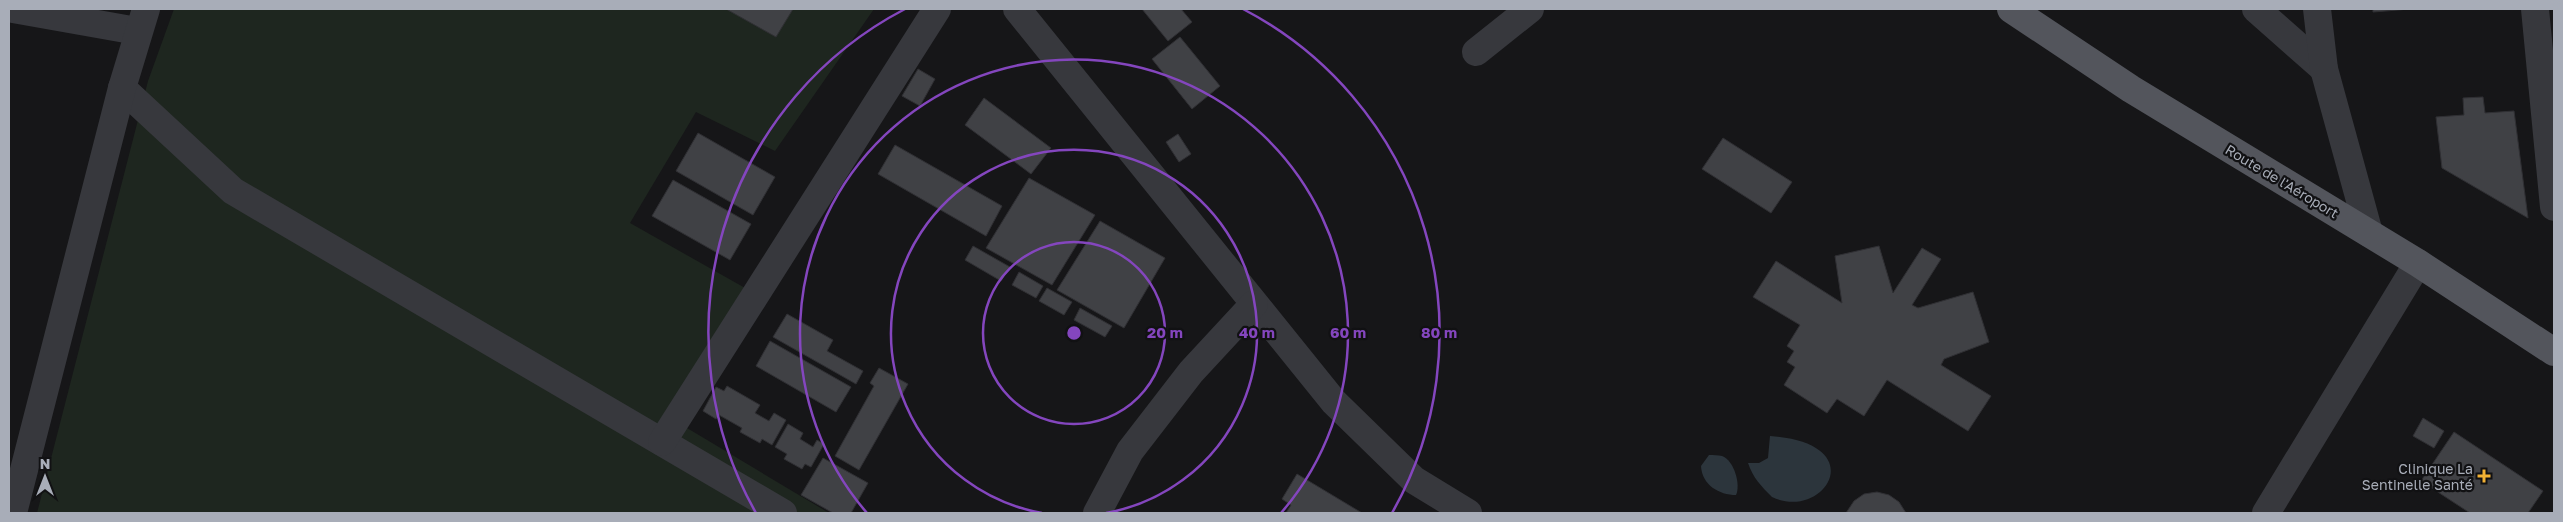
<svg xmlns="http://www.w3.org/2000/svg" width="2563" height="522" viewBox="0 0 2563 522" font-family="'Golos Text',sans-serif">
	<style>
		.green { fill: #1e261f }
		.water { fill: #2c353c }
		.building { fill: #404145; stroke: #303034 }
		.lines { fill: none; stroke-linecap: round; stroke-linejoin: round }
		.minor { stroke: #37383d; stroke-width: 28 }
		.major { stroke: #53555c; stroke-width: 28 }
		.ring { fill: none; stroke: #8446be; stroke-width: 2.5 }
		.poi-dot { fill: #f2b134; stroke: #111113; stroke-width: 2 }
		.labels { text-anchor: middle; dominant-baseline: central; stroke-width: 4.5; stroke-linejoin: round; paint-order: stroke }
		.street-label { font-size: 14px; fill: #a8adb8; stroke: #111113 }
		.poi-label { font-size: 14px; fill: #a8adb8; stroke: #111113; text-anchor: end }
		.centre { fill: #8446be; stroke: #111113; stroke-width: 2.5 }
		.ring-label { font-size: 15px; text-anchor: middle; font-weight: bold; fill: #8446be; stroke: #111113; stroke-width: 4.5; stroke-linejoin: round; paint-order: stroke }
	</style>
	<rect width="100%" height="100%" fill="#161618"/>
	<!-- green -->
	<path class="green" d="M174,9H874L775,151L696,112L630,223L761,297L682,425L829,513H37L148,81Z"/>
	<!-- water -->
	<g class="water">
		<path d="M1770,436C1874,443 1824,522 1772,497C1761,486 1753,478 1748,463H1759L1768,458Z"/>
		<path d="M1709,455C1713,455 1718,455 1722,456C1734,460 1741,485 1736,495C1719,495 1702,485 1701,466Z"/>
	</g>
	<!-- building -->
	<g class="building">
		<path d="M726,9H793L776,37Z"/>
		<path d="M1142,9H1181L1192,22L1168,41Z"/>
		<path d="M2373,9H2410L2373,12Z"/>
		<path d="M1180,37L1220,86L1192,109L1152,59Z"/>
		<path d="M918,69L935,79L920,106L902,96Z"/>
		<path d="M2483,97L2485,113L2514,111L2528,218L2442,168L2436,117L2464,115L2463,98Z"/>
		<path d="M984,98L1051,148L1031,174L965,125Z"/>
		<path d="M698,133L775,177L753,215L676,171Z"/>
		<path d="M1178,134L1191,154L1179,162L1166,142Z"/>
		<path d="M1723,138L1792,182L1771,213L1702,169Z"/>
		<path d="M895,145L1002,206L986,236L878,174Z"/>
		<path d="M1029,178L1095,215L1052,285L986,248Z"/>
		<path d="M673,180L751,224L730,260L652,216Z"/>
		<path d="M1100,221L1165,258L1124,328L1057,290Z"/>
		<path d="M973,246L1010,267L1001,281L965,260Z"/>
		<path d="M1879,246L1893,293L1922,248L1941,259L1912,305L1918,308L1973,292L1989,342L1944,359L1941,365L1991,396L1968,431L1887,380L1864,416L1837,399L1827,413L1784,385L1795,367L1787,362L1794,351L1787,346L1800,325L1753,297L1776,261L1842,303L1835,256Z"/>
		<path d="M1019,272L1043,286L1036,298L1012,285Z"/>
		<path d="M1047,288L1072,302L1064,315L1039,301Z"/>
		<path d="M1080,308L1112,326L1105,337L1074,320Z"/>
		<path d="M787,314L833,340L827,351L863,371L856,384L773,337Z"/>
		<path d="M770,341L851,387L836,412L756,366Z"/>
		<path d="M879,368L908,384L859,470L835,456L874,386L870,383Z"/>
		<path d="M727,386L760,405L755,413L769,421L774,413L786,420L772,445L762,439L760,443L740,432L742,428L719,415L716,419L703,411L716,387L724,391Z"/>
		<path d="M2423,418L2444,431L2434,448L2413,436Z"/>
		<path d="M788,424L803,433L800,439L813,447L817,440L824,444L811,467L805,464L802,469L784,459L787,454L775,447Z"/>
		<path d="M2454,432L2543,491L2528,513H2470L2421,481Z"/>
		<path d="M823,458L868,483L851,513H833L801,495Z"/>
		<path d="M1297,474L1362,513H1286L1291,505L1282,499Z"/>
		<path d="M1877,492L1889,495L1899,502L1906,513H1846L1854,501L1864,494Z"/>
	</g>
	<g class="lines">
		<!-- minor -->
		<g class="minor">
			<path d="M13,9L137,31"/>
			<path d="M1017,9L1334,402L1414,480L1468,513"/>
			<path d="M2256,9L2324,69"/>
			<path d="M2317,9L2324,69L2369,233"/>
			<path d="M2535,9L2554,207"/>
			<path d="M1476,52L1530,9"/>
			<path d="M122,88L233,191L783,513"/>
			<path d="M662,442L937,9"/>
			<path d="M13,513L122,88L146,9"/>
			<path d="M1097,513L1130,451L1191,372L1254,304"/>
			<path d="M2266,513L2418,263"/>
		</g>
		<!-- major -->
		<path class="major" d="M2011,9L2131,89L2418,263L2554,352"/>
	</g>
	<!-- distance rings -->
	<g class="ring">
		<circle cx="1074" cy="333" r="91"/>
		<path d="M1042 513A183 183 0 1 1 1106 513"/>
		<path d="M867 513A274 274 0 1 1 1281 513"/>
		<path d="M756 513A365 365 0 0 1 905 9M1243 9A365 365 0 0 1 1392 513"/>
	</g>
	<!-- markers -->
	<path class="poi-dot" d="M2481.5 468.5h5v5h5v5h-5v5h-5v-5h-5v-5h5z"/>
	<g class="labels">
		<!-- street labels -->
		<g class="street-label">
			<text transform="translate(2282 181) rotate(31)">Route de l'Aéroport</text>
		</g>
		<!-- poi labels -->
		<g class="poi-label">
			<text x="2473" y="468">Clinique La<tspan x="2473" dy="16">Sentinelle Santé</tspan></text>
		</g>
	</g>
	<circle cx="1074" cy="333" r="8" class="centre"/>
	<g class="ring-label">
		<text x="1165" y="338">20 m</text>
		<text x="1257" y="338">40 m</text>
		<text x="1348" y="338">60 m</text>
		<text x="1439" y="338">80 m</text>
	</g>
	<!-- border -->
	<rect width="2563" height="522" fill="none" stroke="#a8adb8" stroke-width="20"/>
	<!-- north arrow -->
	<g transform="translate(45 477)" stroke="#111113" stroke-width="4" paint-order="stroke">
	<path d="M0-4L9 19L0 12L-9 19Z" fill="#a8adb8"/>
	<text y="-8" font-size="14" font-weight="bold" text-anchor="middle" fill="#a8adb8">N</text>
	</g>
</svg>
